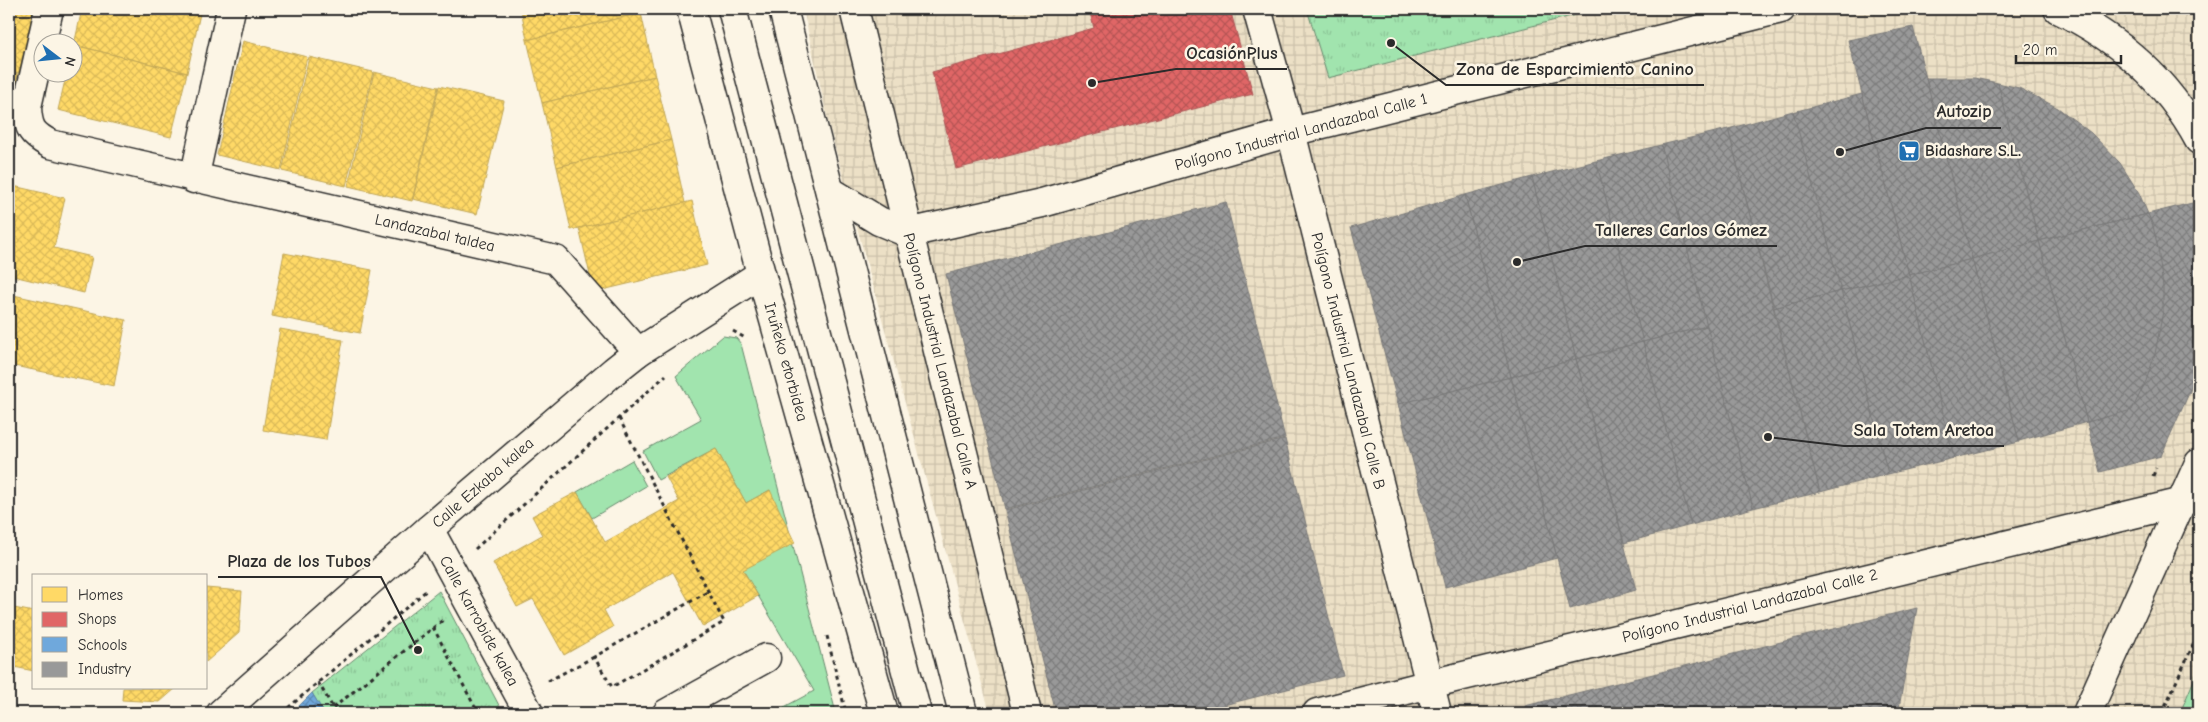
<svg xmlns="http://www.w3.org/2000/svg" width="2208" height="722" viewBox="0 0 2208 722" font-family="'Comic Neue',sans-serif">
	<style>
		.industrial { fill: url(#industrial-grid) }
		.grass { fill: #a1e4ae; stroke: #66886c }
		.park { fill: url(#park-tufts); stroke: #66886c }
		.homes { fill: url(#homes-cross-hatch); stroke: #bfa554 }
		.shops { fill: url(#shops-cross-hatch); stroke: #aa5454 }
		.schools { fill: url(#schools-cross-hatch); stroke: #5b82a7 }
		.industry { fill: url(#industry-cross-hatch); stroke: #787878 }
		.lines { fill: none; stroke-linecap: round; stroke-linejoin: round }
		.minor-casing { stroke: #2b2b2b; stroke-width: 31 }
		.secondary-casing { stroke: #2b2b2b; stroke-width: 31 }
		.path { stroke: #2b2b2b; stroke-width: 3; stroke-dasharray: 4 4; stroke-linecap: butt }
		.minor { stroke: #fcf5e5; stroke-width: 28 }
		.secondary { stroke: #fcf5e5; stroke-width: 28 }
		.labels { text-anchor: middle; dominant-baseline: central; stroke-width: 5; stroke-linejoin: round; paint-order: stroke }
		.street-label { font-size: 16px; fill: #2b2b2b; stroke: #fcf5e5 }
		.poi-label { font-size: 16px; font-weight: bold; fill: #2b2b2b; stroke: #fcf5e5; text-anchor: start }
		.leader { fill: none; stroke: #2b2b2b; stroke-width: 2 }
		.callout-dot { fill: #2b2b2b; stroke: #fcf5e5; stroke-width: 2 }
		.callout-label { font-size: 18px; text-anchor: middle; font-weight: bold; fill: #2b2b2b; stroke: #fcf5e5; stroke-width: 5; stroke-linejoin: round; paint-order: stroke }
	</style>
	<defs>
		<pattern id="industrial-grid" width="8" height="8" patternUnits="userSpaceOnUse" patternTransform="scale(1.25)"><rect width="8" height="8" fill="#ece0c6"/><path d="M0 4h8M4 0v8" fill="none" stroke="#cbc0aa"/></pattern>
		<pattern id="park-tufts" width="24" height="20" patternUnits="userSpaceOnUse" patternTransform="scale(1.25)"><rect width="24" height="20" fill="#a1e4ae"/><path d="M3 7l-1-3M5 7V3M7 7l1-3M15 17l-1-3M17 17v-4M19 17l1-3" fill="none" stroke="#8bc496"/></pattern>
		<pattern id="homes-cross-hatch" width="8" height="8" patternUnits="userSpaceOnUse" patternTransform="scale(1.25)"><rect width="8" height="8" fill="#ffd966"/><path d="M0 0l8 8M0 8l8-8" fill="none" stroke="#dbba59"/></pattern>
		<pattern id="shops-cross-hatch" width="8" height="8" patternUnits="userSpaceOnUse" patternTransform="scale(1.25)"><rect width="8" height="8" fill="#e06666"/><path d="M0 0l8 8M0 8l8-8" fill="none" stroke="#b65454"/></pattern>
		<pattern id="schools-cross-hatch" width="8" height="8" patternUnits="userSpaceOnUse" patternTransform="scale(1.25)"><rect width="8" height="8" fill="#6fa8dc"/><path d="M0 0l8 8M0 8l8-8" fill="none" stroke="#5b89b3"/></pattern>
		<pattern id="industry-cross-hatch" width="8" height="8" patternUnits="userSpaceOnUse" patternTransform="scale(1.25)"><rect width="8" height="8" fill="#999"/><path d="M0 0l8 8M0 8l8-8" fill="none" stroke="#7d7d7d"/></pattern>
	</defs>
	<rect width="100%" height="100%" fill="#fcf5e5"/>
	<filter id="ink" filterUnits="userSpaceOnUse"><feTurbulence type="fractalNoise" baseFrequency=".02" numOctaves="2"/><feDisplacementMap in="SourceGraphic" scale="10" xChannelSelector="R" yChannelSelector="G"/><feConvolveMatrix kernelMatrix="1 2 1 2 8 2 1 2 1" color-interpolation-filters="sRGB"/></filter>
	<g filter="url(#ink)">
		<!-- industrial -->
		<path class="industrial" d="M803,9H1307L1328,78L1599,9H2199V668L2180,713H990L830,129Z"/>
		<!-- grass -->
		<g class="grass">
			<path d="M723,336L736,338L741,344L836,713H773L814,691L743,570L770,490L746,503L716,449L658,480L643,451L701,419L676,376Z"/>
			<path d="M632,460L646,486L592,518L577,492Z"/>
			<path d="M2199,668V713H2180Z"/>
		</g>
		<!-- park -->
		<g class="park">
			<path d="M1307,9H1599L1328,78Z"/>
			<path d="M439,591L503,713H324L312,693Z"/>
		</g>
		<!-- homes -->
		<g class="homes">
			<path d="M9,9H34L19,73L9,71Z"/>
			<path d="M82,9H201L187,73L74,45Z"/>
			<path d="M521,9H640L641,13L527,40Z"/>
			<path d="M641,13L655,76L542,103L527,40Z"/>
			<path d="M243,41L307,57L281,170L217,155Z"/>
			<path d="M74,45L187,73L171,137L58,110L67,72H72Z"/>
			<path d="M309,57L373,72L346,186L282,171Z"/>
			<path d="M9,72L18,74L9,114Z"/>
			<path d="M374,72L438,87L412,201L348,186Z"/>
			<path d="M655,76L671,140L557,167L542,103Z"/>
			<path d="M439,86L504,101L477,214L413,199Z"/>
			<path d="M671,140L685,203L571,230L557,167Z"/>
			<path d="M9,185L65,198L54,248L92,257L84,293L9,275Z"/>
			<path d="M692,201L707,265L594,292L579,228Z"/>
			<path d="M284,253L372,270L360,333L272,316Z"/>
			<path d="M9,294L126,320L114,386L9,365Z"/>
			<path d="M280,329L343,340L326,440L263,430Z"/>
			<path d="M716,449L746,503L770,490L795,543L743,570L758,596L703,627L673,572L604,610L613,627L564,655L533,599L517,607L493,563L542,535L532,516L577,492L605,542L679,501L666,477Z"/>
			<path d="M206,588L242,591L239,633L206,662Z"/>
			<path d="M9,607L34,612V671L9,666Z"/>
			<path d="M123,688H176L160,702L122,700Z"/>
		</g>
		<!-- shops -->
		<g class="shops">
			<path d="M1089,9H1230L1253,94L956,169L932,72L1094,28Z"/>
			<path d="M1927,78L1972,259L1909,275L1861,95Z"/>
		</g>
		<!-- schools -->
		<path class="schools" d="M312,693L324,713H292Z"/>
		<!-- industry -->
		<g class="industry">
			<path d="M1913,27L1972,259L1909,275L1848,40Z"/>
			<path d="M1926,78H1974L1998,83L2039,241L1972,259Z"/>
			<path d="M1998,83L2019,88L2058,108L2091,133L2120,163L2139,193L2148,214L2039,241Z"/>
			<path d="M1862,94L1909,275L1841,291L1793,112Z"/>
			<path d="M1793,111L1841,291L1774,308L1728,129Z"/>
			<path d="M1728,129L1820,492L1753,508L1661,145Z"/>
			<path d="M1661,145L1707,326L1643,342L1596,161Z"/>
			<path d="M1596,161L1643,342L1576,359L1532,177Z"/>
			<path d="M1532,177L1576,359L1511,377L1465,195Z"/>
			<path d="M1465,195L1511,377L1398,404L1351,228Z"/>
			<path d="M1226,202L1285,438L1005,509L946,274Z"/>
			<path d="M2192,203L2199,227V355L2190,391L2161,456L2100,472L2039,241Z"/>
			<path d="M2148,214L2153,226L2158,248L2163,287V311L2155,354L2146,381L2132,410L2087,422L2039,241Z"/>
			<path d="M2039,241L2087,422L2019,441L1972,259Z"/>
			<path d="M1972,259L2019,442L1954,458L1909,275Z"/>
			<path d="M1909,275L1954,458L1888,474L1841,291Z"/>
			<path d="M1841,291L1888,474L1820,492L1774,308Z"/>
			<path d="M1707,326L1753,508L1691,525L1643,342Z"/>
			<path d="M1643,342L1691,525L1624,543L1576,359Z"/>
			<path d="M1576,359L1624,543L1557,558L1511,377Z"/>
			<path d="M1576,359L1636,590L1570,609L1511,377Z"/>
			<path d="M1511,377L1557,558L1445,587L1398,404Z"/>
			<path d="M1285,439L1343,675L1192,713H1056L1005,510Z"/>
			<path d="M1917,608L1898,713H1527L1525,706Z"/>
		</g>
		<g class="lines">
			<!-- minor casing -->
			<g class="minor-casing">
				<g id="minor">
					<path d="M49,9L27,107C28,129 32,134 50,144L556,260L638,352"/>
					<path d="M691,9L761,274L884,713"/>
					<path d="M854,9L1027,713"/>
					<path d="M1257,9L1291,132L1437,713"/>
					<path d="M2058,9C2119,38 2167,81 2199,140"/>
					<path d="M194,179L231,9"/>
					<path d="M830,191L879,221L908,233L1042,203L1291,132L1781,9"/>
					<path d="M429,529L529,713"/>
					<path d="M221,713L429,529L614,371L638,352L761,274"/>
					<path d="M667,713L766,658"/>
					<path d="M1317,713L1430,684L2183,502"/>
					<path d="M2087,713L2199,463"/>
				</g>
			</g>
			<!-- secondary casing -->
			<g class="secondary-casing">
				<g id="secondary">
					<path d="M732,9L917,713"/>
					<path d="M783,9L963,713"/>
				</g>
			</g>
			<!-- path -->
			<g class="path">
				<path d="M733,331L745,338"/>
				<path d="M619,418L724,622L612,687L594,657L709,591"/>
				<path d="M2153,476L2156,468"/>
				<path d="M475,549L666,375"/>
				<path d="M433,627L478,713"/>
				<path d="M827,636L846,713"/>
				<path d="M548,681L594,657"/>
				<path d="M318,682L336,713"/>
				<path d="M333,708L443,620"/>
				<path d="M282,713L427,590"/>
				<path d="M2162,713L2199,632"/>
			</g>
			<!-- minor -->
			<use href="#minor" class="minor"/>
			<!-- secondary -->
			<use href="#secondary" class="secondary"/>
		</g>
	</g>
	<!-- icons -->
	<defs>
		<g id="supermarket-square" transform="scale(1.125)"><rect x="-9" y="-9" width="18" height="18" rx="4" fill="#1f6fb2" stroke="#fcf5e5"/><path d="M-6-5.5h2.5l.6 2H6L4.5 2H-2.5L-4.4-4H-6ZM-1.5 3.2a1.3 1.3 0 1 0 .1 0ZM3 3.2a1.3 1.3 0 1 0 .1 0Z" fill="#fff"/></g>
	</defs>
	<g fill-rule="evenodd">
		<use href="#supermarket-square" x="1909" y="151"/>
	</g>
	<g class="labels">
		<!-- street labels -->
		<g class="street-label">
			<text transform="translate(1301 132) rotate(-15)">Polígono Industrial Landazabal Calle 1</text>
			<text transform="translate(435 233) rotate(13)">Landazabal taldea</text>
			<text transform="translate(940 361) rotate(76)">Polígono Industrial Landazabal Calle A</text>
			<text transform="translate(1348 361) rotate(76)">Polígono Industrial Landazabal Calle B</text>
			<text transform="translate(786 362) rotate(74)">Iruñeko etorbidea</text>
			<text transform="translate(483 483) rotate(-41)">Calle Ezkaba kalea</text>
			<text transform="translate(1750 606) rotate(-14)">Polígono Industrial Landazabal Calle 2</text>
			<text transform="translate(479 621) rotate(61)">Calle Karrobide kalea</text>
		</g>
		<!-- poi labels -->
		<g class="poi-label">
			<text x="1925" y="151">Bidashare S.L.</text>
		</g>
	</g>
	<!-- callouts -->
	<path class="leader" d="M1092 83L1176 69H1287M1391 43L1446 85H1704M1840 152L1926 128H2001M1517 262L1585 246H1777M1768 437L1844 446H2004M418 650L381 577H218"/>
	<g class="callout-dot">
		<circle cx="1092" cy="83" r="5"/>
		<circle cx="1391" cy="43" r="5"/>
		<circle cx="1840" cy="152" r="5"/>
		<circle cx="1517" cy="262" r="5"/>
		<circle cx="1768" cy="437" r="5"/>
		<circle cx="418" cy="650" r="5"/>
	</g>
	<g class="callout-label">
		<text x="1232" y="59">OcasiónPlus</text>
		<text x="1575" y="75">Zona de Esparcimiento Canino</text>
		<text x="1964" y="117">Autozip</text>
		<text x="1681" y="236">Talleres Carlos Gómez</text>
		<text x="1924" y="436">Sala Totem Aretoa</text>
		<text x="299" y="567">Plaza de los Tubos</text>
	</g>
	<!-- margin -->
	<rect width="2208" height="722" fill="none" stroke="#fcf5e5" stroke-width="30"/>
	<rect x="15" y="15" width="2178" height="692" fill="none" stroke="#2b2b2b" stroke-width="2" filter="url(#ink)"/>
	<!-- legend -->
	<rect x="32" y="574" width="175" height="115" fill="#fcf5e5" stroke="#a8a49b"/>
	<rect x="42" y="587" width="25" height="15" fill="#ffd966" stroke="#a8a49b"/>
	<text x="78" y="600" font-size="15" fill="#2b2b2b">Homes</text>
	<rect x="42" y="612" width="25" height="15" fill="#e06666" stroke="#a8a49b"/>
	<text x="78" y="624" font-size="15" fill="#2b2b2b">Shops</text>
	<rect x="42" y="637" width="25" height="15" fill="#6fa8dc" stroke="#a8a49b"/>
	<text x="78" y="650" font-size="15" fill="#2b2b2b">Schools</text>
	<rect x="42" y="662" width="25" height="15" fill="#999999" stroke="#a8a49b"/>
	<text x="78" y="674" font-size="15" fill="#2b2b2b">Industry</text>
	<!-- north arrow -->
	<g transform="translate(58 58) rotate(106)"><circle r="24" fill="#fcf5e5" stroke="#a8a49b"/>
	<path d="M0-4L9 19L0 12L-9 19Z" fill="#1f6fb2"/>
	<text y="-8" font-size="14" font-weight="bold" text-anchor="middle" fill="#2b2b2b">N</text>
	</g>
	<!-- scale -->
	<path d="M2016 55v8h105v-8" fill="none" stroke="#2b2b2b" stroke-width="2.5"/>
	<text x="2023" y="55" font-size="15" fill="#2b2b2b" stroke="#fcf5e5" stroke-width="4" paint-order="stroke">20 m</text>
</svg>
